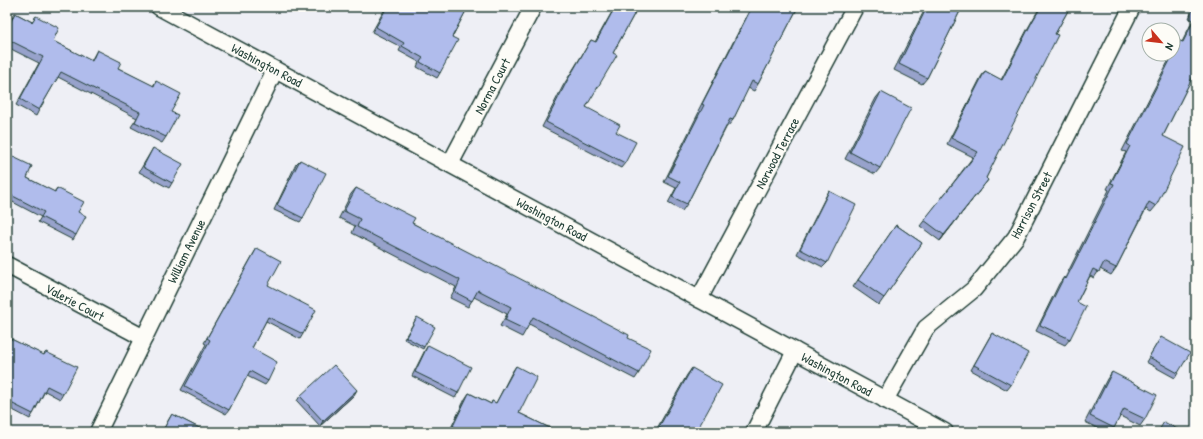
<svg xmlns="http://www.w3.org/2000/svg" width="1203" height="439" viewBox="0 0 1203 439" font-family="'Patrick Hand',sans-serif">
	<style>
		.lines { fill: none; stroke-linecap: round; stroke-linejoin: round }
		.street-casing { stroke: #1f3d34; stroke-width: 19 }
		.street { stroke: #fdfcf7; stroke-width: 16 }
		.wall { fill: #97a2cb; stroke: #1f3d34 }
		.shaded-wall { fill: #7b84a5; stroke: #1f3d34 }
		.building { fill: #b0bcec; stroke: #1f3d34 }
		.labels { text-anchor: middle; dominant-baseline: central; stroke-width: 3.5; stroke-linejoin: round; paint-order: stroke }
		.street-label { font-size: 13px; fill: #1f3d34; stroke: #fdfcf7 }
	</style>
	<rect width="100%" height="100%" fill="#eeeff5"/>
	<filter id="ink" filterUnits="userSpaceOnUse"><feTurbulence type="fractalNoise" baseFrequency=".025" numOctaves="2"/><feDisplacementMap in="SourceGraphic" scale="8" xChannelSelector="R" yChannelSelector="G"/><feConvolveMatrix kernelMatrix="1 2 1 2 8 2 1 2 1" color-interpolation-filters="sRGB"/></filter>
	<g filter="url(#ink)">
		<g class="lines">
			<!-- street casing -->
			<g class="street-casing">
				<g id="street">
					<path d="M159,7L945,432"/>
					<path d="M450,164L533,7"/>
					<path d="M7,265L144,338"/>
					<path d="M699,299L855,7"/>
					<path d="M885,400L926,328L974,289L1016,237L1132,7"/>
					<path d="M98,432L275,70"/>
					<path d="M754,432L795,351"/>
				</g>
			</g>
			<!-- street -->
			<use href="#street" class="street"/>
		</g>
		<!-- wall -->
		<g class="wall">
			<path d="M386,7H468L452,37L440,73L437,78L417,67L419,62L399,51L401,47L372,32Z"/>
			<path d="M608,7H638L613,53L586,107L616,132L625,163L621,168L542,127L563,86L588,45L591,40L595,42L613,10Z"/>
			<path d="M751,7H798L758,84L754,91L748,88L733,120L728,126H727L687,204L682,211L668,203L676,188L664,182L699,112L698,111Z"/>
			<path d="M926,7H962L927,78L922,84L894,70Z"/>
			<path d="M1040,7H1070L1055,34L986,178L983,186L940,241L920,226L973,157L947,144L981,77L985,71L1001,80L1028,28Z"/>
			<path d="M1194,7H1196V70L1163,136L1156,206L1151,212L1146,209L1116,268L1111,275L1100,269L1094,278L1090,276L1077,302L1070,339L1065,345L1036,331L1059,284L1064,277L1065,278L1109,190L1107,189L1126,152L1122,151L1172,54H1173V52L1176,47L1180,41L1182,42L1193,20L1189,18Z"/>
			<path d="M15,13L32,22L36,16L53,41L91,61L97,50L118,68L153,86L156,81L171,112L166,137L162,143L131,127L137,118L58,77L39,110L36,116L16,105L39,63L7,47V27L11,19Z"/>
			<path d="M881,92L880,168L875,174L845,159L876,98Z"/>
			<path d="M153,148L172,183L169,188L139,172Z"/>
			<path d="M7,154L27,178L54,192L57,188L78,212L76,235L73,240L38,222L41,217L7,199Z"/>
			<path d="M300,160L303,218L300,222L274,210L296,164Z"/>
			<path d="M356,188L412,223L628,338L639,373L635,379L529,324L526,330L522,337L500,326L507,314L474,297L468,307L450,298L456,287L352,233L355,226L339,218L351,194Z"/>
			<path d="M829,191L827,263L823,267L797,254L826,196Z"/>
			<path d="M896,225L922,243L879,305L853,287Z"/>
			<path d="M257,248L268,285L303,334L300,339L266,321L252,348L268,381L265,385L247,376L229,410L226,414L181,390L206,344L204,343L254,253Z"/>
			<path d="M417,317L424,347L423,349L404,339Z"/>
			<path d="M7,330L9,338L43,355L46,352L63,394L60,399L45,391L33,414L30,419L7,407Z"/>
			<path d="M992,333L1011,385L1007,390L971,370L989,338Z"/>
			<path d="M1161,337L1178,373L1175,378L1146,362Z"/>
			<path d="M428,345L458,393L455,398L412,376L425,350Z"/>
			<path d="M516,366L519,413L558,432H449L465,399L469,393L491,404L492,401L496,403L512,372Z"/>
			<path d="M692,368L696,432H655L687,375Z"/>
			<path d="M1112,372L1145,419L1140,426L1120,416L1114,428L1111,432H1105L1085,422L1107,379Z"/>
			<path d="M354,395L320,426L297,401L300,396Z"/>
			<path d="M172,414L207,432H162L169,419Z"/>
		</g>
		<!-- shaded-wall -->
		<g class="shaded-wall">
			<path d="M988,180L983,186L940,241L944,235Z"/>
			<path d="M357,390L354,395L320,426L323,421Z"/>
		</g>
		<!-- building -->
		<g class="building">
			<path d="M387,7H468L452,37L458,40L440,73L420,62L423,58L402,46L404,43L376,27Z"/>
			<path d="M615,7H638L613,53L617,55L586,107L620,125L616,132L636,142L625,163L546,122L567,81L591,40L596,42Z"/>
			<path d="M752,7H798L758,84L752,81L733,120L730,119L687,204L672,197L680,182L668,176L704,105L702,104Z"/>
			<path d="M927,7H962L927,78L899,64Z"/>
			<path d="M1041,7H1070L1055,34L1058,35L986,178L988,180L944,235L924,220L978,152L951,138L985,71L1002,80L1032,22Z"/>
			<path d="M1195,7H1196V13L1193,11Z"/>
			<path d="M15,13L32,22L36,16L59,28L53,41L92,61L97,50L121,62L118,68L154,86L156,81L181,94L171,112L178,115L166,137L135,122L140,112L61,72L39,110L20,99L43,57L7,39V29Z"/>
			<path d="M1196,16V70L1163,136L1185,147L1156,206L1149,202L1116,268L1104,262L1099,272L1093,269L1077,302L1086,307L1070,339L1040,325L1064,277L1066,279L1114,184L1111,183L1130,146L1127,144L1180,41L1183,42Z"/>
			<path d="M881,92L911,108L880,168L850,152Z"/>
			<path d="M153,148L183,164L172,183L143,167Z"/>
			<path d="M7,154L32,166L27,178L55,192L57,188L84,202L78,212L86,216L76,235L41,217L44,212L7,193Z"/>
			<path d="M300,160L326,173L303,218L277,205Z"/>
			<path d="M356,188L415,218L412,223L629,335L628,338L651,349L639,373L533,317L526,330L505,320L511,307L478,290L472,301L455,292L460,280L357,227L360,219L344,211Z"/>
			<path d="M829,191L856,205L827,263L800,249Z"/>
			<path d="M896,225L922,243L884,298L858,280Z"/>
			<path d="M257,248L281,261L268,285L316,310L303,334L268,317L252,348L277,362L268,381L250,371L229,410L185,386L210,340L207,338Z"/>
			<path d="M417,317L435,327L424,347L406,337Z"/>
			<path d="M7,330L11,332L9,338L44,355L46,352L77,367L63,394L47,386L33,414L7,401Z"/>
			<path d="M992,333L1028,353L1011,385L974,365Z"/>
			<path d="M1161,337L1190,353L1178,373L1149,357Z"/>
			<path d="M428,345L471,367L458,393L415,372Z"/>
			<path d="M334,365L357,390L323,421L300,396Z"/>
			<path d="M516,366L537,377L519,413L558,432H465L453,426L469,393L491,404L492,401L496,403Z"/>
			<path d="M692,368L722,385L696,432H667L659,427Z"/>
			<path d="M1112,372L1157,395L1145,419L1124,409L1114,428L1090,416Z"/>
			<path d="M172,414L207,432H162Z"/>
			<path d="M1164,422L1183,432H1158Z"/>
		</g>
	</g>
	<g class="labels">
		<!-- street labels -->
		<g class="street-label">
			<text transform="translate(267 65) rotate(28)">Washington Road</text>
			<text transform="translate(492 86) rotate(-62)">Norma Court</text>
			<text transform="translate(777 153) rotate(-62)">Norwood Terrace</text>
			<text transform="translate(1031 205) rotate(-62)">Harrison Street</text>
			<text transform="translate(552 219) rotate(28)">Washington Road</text>
			<text transform="translate(186 251) rotate(-64)">William Avenue</text>
			<text transform="translate(75 302) rotate(28)">Valerie Court</text>
			<text transform="translate(837 374) rotate(28)">Washington Road</text>
		</g>
	</g>
	<!-- margin -->
	<rect width="1203" height="439" fill="none" stroke="#fdfcf7" stroke-width="24"/>
	<rect x="12" y="12" width="1179" height="415" fill="none" stroke="#1f3d34" stroke-width="1.5" filter="url(#ink)"/>
	<!-- north arrow -->
	<g transform="translate(1161 42) rotate(118)"><circle r="19" fill="#fdfcf7" stroke="#a4b0a9"/>
	<path d="M0-3L7 15L0 10L-7 15Z" fill="#c8321e"/>
	<text y="-6" font-size="11" font-weight="bold" text-anchor="middle" fill="#1f3d34">N</text>
	</g>
</svg>
